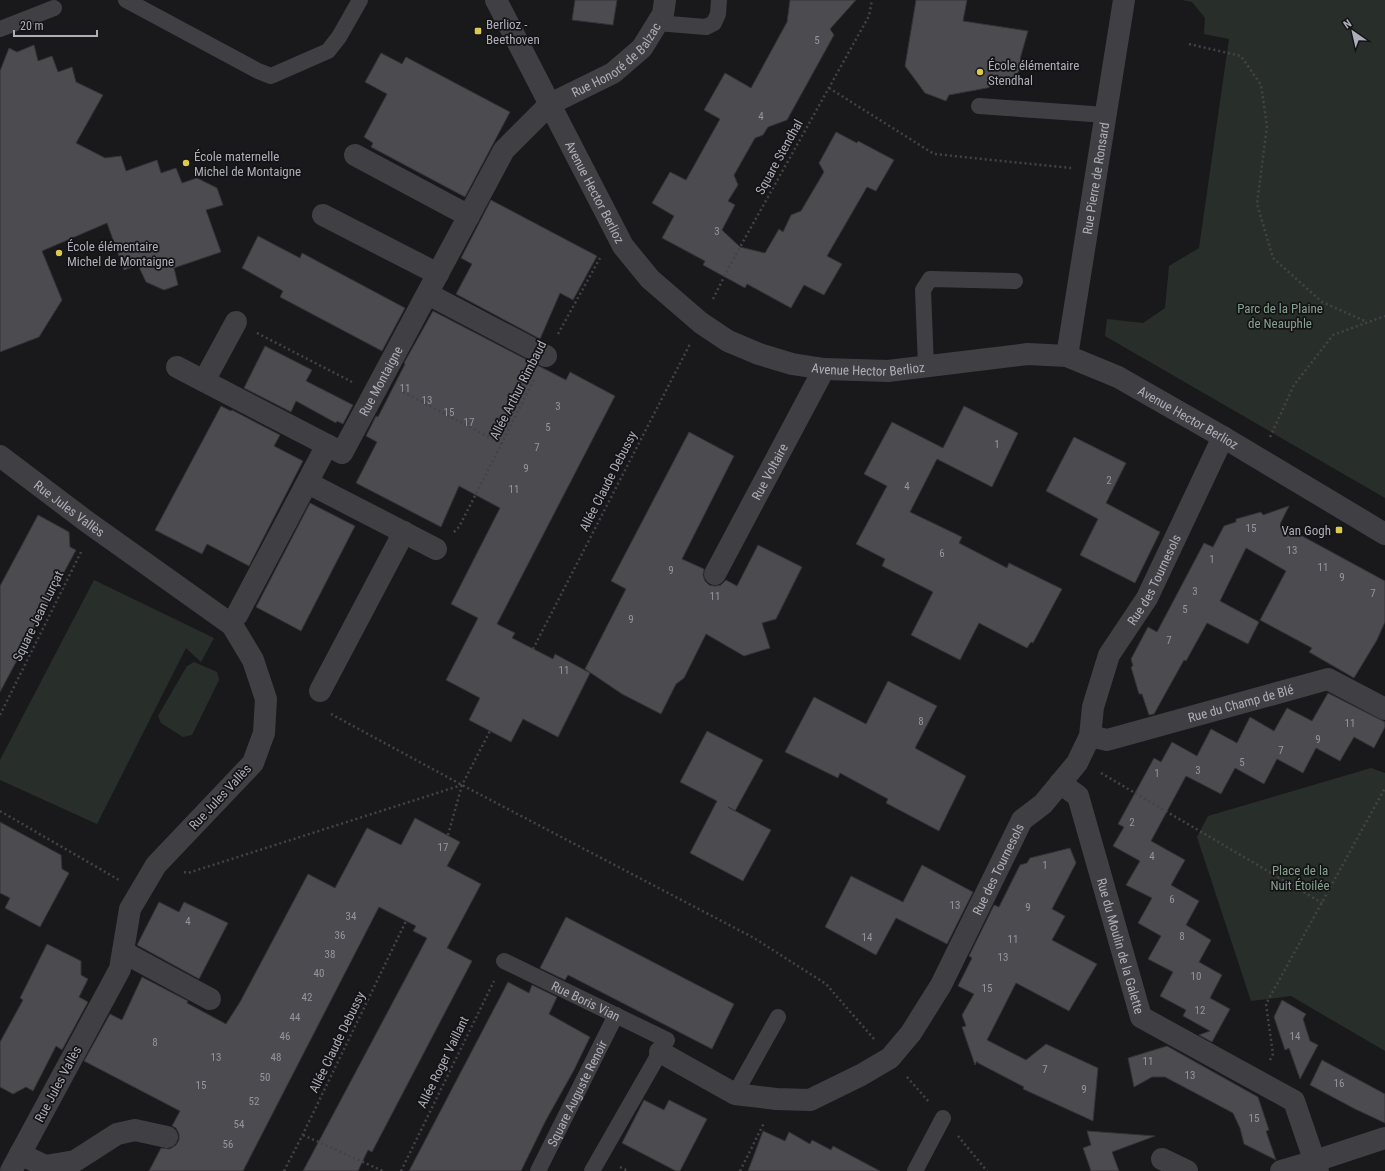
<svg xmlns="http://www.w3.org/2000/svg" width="1385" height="1171" viewBox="0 0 1385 1171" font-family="'Roboto Condensed',sans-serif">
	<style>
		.green { fill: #282f2b }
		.building { fill: #4c4b50; stroke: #343337 }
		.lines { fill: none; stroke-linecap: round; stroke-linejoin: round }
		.path { stroke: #434348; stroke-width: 2.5; stroke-dasharray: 2 3; stroke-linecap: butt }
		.lane { stroke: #404044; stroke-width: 16 }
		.street { stroke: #404044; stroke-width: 22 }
		.poi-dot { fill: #ddc94f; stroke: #141416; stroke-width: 1.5 }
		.labels { text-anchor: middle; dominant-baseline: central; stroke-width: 3.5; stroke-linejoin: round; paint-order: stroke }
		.number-label { font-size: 11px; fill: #95959f }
		.poi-label { font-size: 13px; fill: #adaeb9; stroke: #141416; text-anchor: start }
		.street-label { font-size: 13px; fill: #adaeb9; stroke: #141416 }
		.park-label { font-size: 13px; fill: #86a18d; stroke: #141416 }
	</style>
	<rect width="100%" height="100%" fill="#19191b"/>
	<!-- green -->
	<g class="green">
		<path d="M1182,0H1385V498L1105,336L1107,319L1143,323L1165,308L1169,266L1199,248L1229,39L1204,34L1205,18L1192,2Z"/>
		<path d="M94,580L214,638L201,662L186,648L97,824L0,780V760Z"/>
		<path d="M194,662L217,672L219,680L192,735L183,737L161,723L158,716L187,666Z"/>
		<path d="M1371,768L1385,773V1051L1291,996L1251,1001L1197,837L1208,816Z"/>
	</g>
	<!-- building -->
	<g class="building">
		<path d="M575,0H617L613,25L572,20Z"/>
		<path d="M790,0H856L830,29L834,35L787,120L768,127L763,135L755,138L734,175L738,185L728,201L735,205L722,230L740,247L765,253L779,229L783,232L791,215L801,211L824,172L819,163L836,132L857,143L858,141L894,160L876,191L867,187L827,256L842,264L824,295L804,285L791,308L747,284L745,288L703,265L705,261L662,238L674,216L652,203L670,172L686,180L720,119L704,110L725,73L751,88L787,22Z"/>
		<path d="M916,0H967L963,21L1028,31L1020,59L1026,63L1006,86L1002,82L987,88L949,95L946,101L925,93L905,66Z"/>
		<path d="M34,45L38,61L52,56L58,72L72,67L76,82L103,95L76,143L105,158L121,156L126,171L157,160L161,173L176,168L182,183L197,178L217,188L223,205L206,210L221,252L174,268L178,285L164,290L146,282L138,265L124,270L107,223L42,251L62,300L39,337L0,352V71L9,48L17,52Z"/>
		<path d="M381,53L402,64L406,57L510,112L465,197L371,147L373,143L364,137L387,94L365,82Z"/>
		<path d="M491,200L597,256L573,300L560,293L540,339L456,294L472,264L461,258Z"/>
		<path d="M258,236L300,258L302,253L405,308L382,351L280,297L283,291L242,268Z"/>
		<path d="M433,311L566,380L570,372L615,396L497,624L515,633L512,638L553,659L555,654L590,673L558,737L523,719L511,742L469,720L480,698L446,680L478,618L451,604L500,508L459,486L441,527L356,483L377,442L366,436L376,416L378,417L405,364L404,363Z"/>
		<path d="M265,346L312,370L306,381L353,405L343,424L337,421L336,423L296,401L291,412L244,388Z"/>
		<path d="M221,406L231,411L232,410L280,435L274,446L303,461L249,566L207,544L202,554L155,530Z"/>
		<path d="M964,406L1018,433L992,487L937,459L910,512L962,537L959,543L1007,568L1009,563L1062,589L1033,643L1031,642L1027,648L979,623L960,660L911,635L933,592L882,566L885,559L856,544L887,486L864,474L892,422L943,448Z"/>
		<path d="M689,432L734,456L682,559L704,569L703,575L705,581L709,585L715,586L721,585L726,580L737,586L758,545L802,567L776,619L762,623L770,648L744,656L706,634L684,678L676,684L661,714L622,694L585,669L626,589L611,581Z"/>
		<path d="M1074,437L1126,463L1106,503L1160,532L1135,583L1080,555L1098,519L1046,491Z"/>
		<path d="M310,503L355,526L301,631L256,607Z"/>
		<path d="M1289,506L1280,524L1385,581V622L1377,640L1354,678L1309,652L1312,648L1260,620L1286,571L1246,548L1220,601L1259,622L1248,644L1207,623L1186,661L1184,660L1154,714L1149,715L1142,694H1139L1131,667L1133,666L1131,659L1148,627L1157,632L1204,543L1213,547L1224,526L1236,522V519L1261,512L1263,515Z"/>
		<path d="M38,515L69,532L70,547L76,550L0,692V586Z"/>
		<path d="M888,681L937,706L915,748L966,776L939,831L886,803L888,799L840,773L838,778L785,752L814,697L866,724Z"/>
		<path d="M1328,693L1385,722V727L1374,748L1354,737L1340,761L1316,748L1303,773L1277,759L1264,784L1235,768L1221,794L1186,776L1151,841L1185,860L1171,885L1199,901L1186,925L1211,940L1199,962L1222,975L1210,998L1230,1009L1212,1042L1199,1035L1210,1031L1183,1016L1186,1010L1160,996L1173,972L1148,959L1161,936L1138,923L1152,898L1126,885L1140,861L1113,846L1124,827L1118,824L1154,758L1161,762L1172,742L1197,756L1211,729L1237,743L1250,717L1274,731L1287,708L1312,721Z"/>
		<path d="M707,731L763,760L735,811L728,807L771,830L743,881L690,853L717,801L680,782Z"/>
		<path d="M415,818L460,842L447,866L481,884L447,948L472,961L372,1152L368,1150L358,1171H303L427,938L413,931L416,926L379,907L243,1171H149L161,1148L170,1149L176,1145L179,1140V1134L176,1128L172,1126L180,1111L84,1061L110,1014L122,1020L142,977L188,1001L187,1003L226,1024L240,1002L308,874L335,888L367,828L401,845Z"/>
		<path d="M0,822L61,855L62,869L69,873L40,927L5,908L10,898L0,893Z"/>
		<path d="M1070,848L1076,863L1052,909L1065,916L1052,940L1097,964L1069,1011L1016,983L987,1040L1026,1060L1046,1044L1098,1068L1093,1121L1023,1089L1024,1087L978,1063L977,1061L975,1065L962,1027L966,1026L962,1015L974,994L958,986L972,958L969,956L994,905L999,907L1020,865L1027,863L1030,858Z"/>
		<path d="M922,865L973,892L947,944L896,918L876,955L825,927L851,876L903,902Z"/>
		<path d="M159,902L179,912L184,902L228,923L199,979L137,945Z"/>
		<path d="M566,917L734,1004L712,1049L568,975L565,980L540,968Z"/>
		<path d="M47,944L81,961V975L88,979L79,997L88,1002L62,1050L56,1046L33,1091L26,1087L13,1094L0,1087V1042L23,1000L20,998Z"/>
		<path d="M508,982L529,993L532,985L557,997L549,1014L590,1037L574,1070L546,1120L521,1171H409Z"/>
		<path d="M1282,1000L1306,1014L1303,1019L1310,1041L1318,1045L1300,1079L1289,1048L1285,1050L1274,1017Z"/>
		<path d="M1167,1046L1258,1097L1269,1130L1266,1131L1276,1160L1244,1144L1240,1128L1233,1113L1165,1077H1152L1134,1087L1128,1058Z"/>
		<path d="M1322,1060L1385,1094V1123L1355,1109L1310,1085Z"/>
		<path d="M644,1100L664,1110L669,1100L707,1119L680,1171H676L622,1143Z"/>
		<path d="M763,1131L785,1141L789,1132L810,1144L812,1140L831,1150L833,1146L880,1171H748Z"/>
		<path d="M1087,1131L1155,1136L1112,1152L1119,1171H1091L1083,1148L1091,1145Z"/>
	</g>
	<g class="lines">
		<!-- path -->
		<g class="path">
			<path d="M1189,44L1241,56L1261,85L1267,126L1257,204L1273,258L1322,302L1367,322"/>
			<path d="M829,88L934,154L1071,168"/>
			<path d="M713,299L730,265L869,16L872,0"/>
			<path d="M257,333L352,382"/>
			<path d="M558,334L600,258"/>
			<path d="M403,392L502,444"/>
			<path d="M1270,437L1294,385L1333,335L1385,316"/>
			<path d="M454,532L459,527L535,378"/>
			<path d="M533,649L690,344"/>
			<path d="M331,714L462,785L754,938L826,984L874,1039"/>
			<path d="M0,715L82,550"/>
			<path d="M1101,773L1322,903"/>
			<path d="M0,811L119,880"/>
			<path d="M448,835L462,785L490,731"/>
			<path d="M184,872L188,873L462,785"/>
			<path d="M1270,1060L1273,1054L1266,1004L1385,788"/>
			<path d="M907,1077L929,1102"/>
			<path d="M303,1135L383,1171"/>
			<path d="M958,1136L987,1171"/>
			<path d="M620,1167L628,1171"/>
			<path d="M284,1171L303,1134L406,921"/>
			<path d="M401,1171L494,981"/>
			<path d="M740,1171L764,1123"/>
		</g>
		<!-- lane -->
		<g class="lane">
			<path d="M126,0L258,71L271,76L328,51L339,37L360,0"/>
			<path d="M657,23L706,27L714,23L718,14L719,0"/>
			<path d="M0,29L54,8"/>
			<path d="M979,106L1106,115"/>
			<path d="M926,366L923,290L930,279L1015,281"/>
			<path id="s1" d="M504,961L667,1040L592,1171"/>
			<path d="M735,1094L778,1017"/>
			<path id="s2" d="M538,1171L616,1015"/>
			<path d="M915,1171L943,1118"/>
		</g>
		<!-- street -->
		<g class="street">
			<path id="s3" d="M496,0L623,246L650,279L701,323L728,341L759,354L792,364L824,369L888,371L1028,354L1067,356L1118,377L1223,437L1385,534"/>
			<path d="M355,155L469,216"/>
			<path d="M323,215L438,274"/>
			<path d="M428,294L546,356"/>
			<path id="s4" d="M1067,356L1124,0"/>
			<path d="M177,367L327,445"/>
			<path d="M204,381L236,322"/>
			<path id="s5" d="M0,456L86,521L232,625L253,660L266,699L264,733L253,763L156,865L130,909L120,969L11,1171"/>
			<path d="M308,483L436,549"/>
			<path id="s6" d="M715,574L824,369"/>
			<path id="s7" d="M237,615L327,445L342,453L504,150L550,104L613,73L642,48L663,14L665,0"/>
			<path d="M320,691L404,532"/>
			<path id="s8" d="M1090,736L1107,740L1328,679L1385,709"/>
			<path id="s9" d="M1060,783L1078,796L1141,1017L1294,1101L1318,1171"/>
			<path d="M123,952L210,999"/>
			<path id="s10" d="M660,1052L735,1094L776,1099L810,1100L861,1075L890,1058L911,1033L941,985L1022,820L1043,804L1077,763L1090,736L1093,707L1109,655L1147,598L1223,437"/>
			<path d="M20,1154L45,1166L75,1161L117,1134L135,1130L167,1137"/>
			<path d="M1162,1159L1187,1171"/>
			<path d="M1281,1171L1315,1161L1385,1138"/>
		</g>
	</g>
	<!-- markers -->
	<g class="poi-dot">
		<rect x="474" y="27" width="8" height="8" rx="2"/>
		<circle cx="980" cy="72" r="4"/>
		<circle cx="186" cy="163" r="4"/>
		<circle cx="59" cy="253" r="4"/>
		<rect x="1335" y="526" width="8" height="8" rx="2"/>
	</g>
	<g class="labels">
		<!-- number labels -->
		<g class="number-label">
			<text x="817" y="40">5</text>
			<text x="761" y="116">4</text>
			<text x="717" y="231">3</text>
			<text x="405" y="388">11</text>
			<text x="427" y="400">13</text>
			<text x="558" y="406">3</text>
			<text x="449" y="412">15</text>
			<text x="469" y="422">17</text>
			<text x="548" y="427">5</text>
			<text x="997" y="444">1</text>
			<text x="537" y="447">7</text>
			<text x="526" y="468">9</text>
			<text x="1109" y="480">2</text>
			<text x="907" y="486">4</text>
			<text x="514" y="489">11</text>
			<text x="1251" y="528">15</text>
			<text x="1292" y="550">13</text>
			<text x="942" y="553">6</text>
			<text x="1212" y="559">1</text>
			<text x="1323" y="567">11</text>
			<text x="671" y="570">9</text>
			<text x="1342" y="577">9</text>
			<text x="1195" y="591">3</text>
			<text x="1373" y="593">7</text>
			<text x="715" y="596">11</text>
			<text x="1185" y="609">5</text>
			<text x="631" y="619">9</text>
			<text x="1169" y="640">7</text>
			<text x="564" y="670">11</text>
			<text x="921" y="721">8</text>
			<text x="1350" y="723">11</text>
			<text x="1318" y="739">9</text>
			<text x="1281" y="750">7</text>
			<text x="1242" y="762">5</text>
			<text x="1198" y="770">3</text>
			<text x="1157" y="773">1</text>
			<text x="1132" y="822">2</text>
			<text x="443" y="847">17</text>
			<text x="1152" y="856">4</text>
			<text x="1045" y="865">1</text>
			<text x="1172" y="899">6</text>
			<text x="955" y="905">13</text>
			<text x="1028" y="907">9</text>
			<text x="351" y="916">34</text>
			<text x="188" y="921">4</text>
			<text x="340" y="935">36</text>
			<text x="1182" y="936">8</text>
			<text x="867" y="937">14</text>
			<text x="1013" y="939">11</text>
			<text x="330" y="954">38</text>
			<text x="1003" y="957">13</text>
			<text x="319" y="973">40</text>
			<text x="1196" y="976">10</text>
			<text x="987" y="988">15</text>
			<text x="307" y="997">42</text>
			<text x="1200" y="1010">12</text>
			<text x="295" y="1017">44</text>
			<text x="285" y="1036">46</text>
			<text x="1295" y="1036">14</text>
			<text x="155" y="1042">8</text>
			<text x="216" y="1057">13</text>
			<text x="276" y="1057">48</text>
			<text x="1148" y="1061">11</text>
			<text x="1045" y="1069">7</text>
			<text x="1190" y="1075">13</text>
			<text x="265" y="1077">50</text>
			<text x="1339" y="1083">16</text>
			<text x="201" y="1085">15</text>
			<text x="1084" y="1089">9</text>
			<text x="254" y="1101">52</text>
			<text x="1254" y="1118">15</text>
			<text x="239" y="1124">54</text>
			<text x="228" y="1144">56</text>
		</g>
		<!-- poi labels -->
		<g class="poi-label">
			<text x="486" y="24">Berlioz -<tspan x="486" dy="15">Beethoven</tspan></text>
			<text x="988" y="65">École élémentaire<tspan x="988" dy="15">Stendhal</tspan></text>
			<text x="194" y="156">École maternelle<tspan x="194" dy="15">Michel de Montaigne</tspan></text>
			<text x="67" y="246">École élémentaire<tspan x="67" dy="15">Michel de Montaigne</tspan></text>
			<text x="1331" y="530" text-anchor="end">Van Gogh</text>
		</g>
		<!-- street labels -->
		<g class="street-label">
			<text stroke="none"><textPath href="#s7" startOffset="699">Rue Honoré de Balzac</textPath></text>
			<text transform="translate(779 157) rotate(-61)">Square Stendhal</text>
			<text stroke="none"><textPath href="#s4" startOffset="180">Rue Pierre de Ronsard</textPath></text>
			<text stroke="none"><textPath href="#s3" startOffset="216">Avenue Hector Berlioz</textPath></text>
			<text stroke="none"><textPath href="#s3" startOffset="564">Avenue Hector Berlioz</textPath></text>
			<text stroke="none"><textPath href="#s7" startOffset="291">Rue Montaigne</textPath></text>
			<text transform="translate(518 390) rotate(-63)">Allée Arthur Rimbaud</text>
			<text stroke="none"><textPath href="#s3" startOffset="900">Avenue Hector Berlioz</textPath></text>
			<text stroke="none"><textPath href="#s6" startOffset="116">Rue Voltaire</textPath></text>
			<text transform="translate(608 481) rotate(-63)">Allée Claude Debussy</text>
			<text stroke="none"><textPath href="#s5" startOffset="87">Rue Jules Vallès</textPath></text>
			<text stroke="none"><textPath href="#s10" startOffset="806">Rue des Tournesols</textPath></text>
			<text transform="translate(38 616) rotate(-64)">Square Jean Lurçat</text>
			<text stroke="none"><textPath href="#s8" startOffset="156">Rue du Champ de Blé</textPath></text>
			<text transform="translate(220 797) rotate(-47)">Rue Jules Vallès</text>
			<text stroke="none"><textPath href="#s10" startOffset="470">Rue des Tournesols</textPath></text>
			<text stroke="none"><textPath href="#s9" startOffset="178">Rue du Moulin de la Galette</textPath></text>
			<text stroke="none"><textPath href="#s1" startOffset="91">Rue Boris Vian</textPath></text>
			<text transform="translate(337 1042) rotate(-64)">Allée Claude Debussy</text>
			<text transform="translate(443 1062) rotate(-64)">Allée Roger Vaillant</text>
			<text transform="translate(58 1084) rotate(-62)">Rue Jules Vallès</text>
			<text stroke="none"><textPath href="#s2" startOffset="87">Square Auguste Renoir</textPath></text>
		</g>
		<!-- park labels -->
		<g class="park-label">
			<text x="1280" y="308">Parc de la Plaine<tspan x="1280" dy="15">de Neauphle</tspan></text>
			<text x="1300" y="870">Place de la<tspan x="1300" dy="15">Nuit Étoilée</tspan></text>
		</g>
	</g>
	<!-- north arrow -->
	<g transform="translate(1353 32) rotate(326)" stroke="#141416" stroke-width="3" paint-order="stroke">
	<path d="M0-3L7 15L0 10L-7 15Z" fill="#adaeb9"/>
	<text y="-6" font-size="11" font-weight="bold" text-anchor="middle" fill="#adaeb9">N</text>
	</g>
	<!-- scale -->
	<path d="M14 30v6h83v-6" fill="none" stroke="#adaeb9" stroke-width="2"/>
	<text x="20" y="30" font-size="12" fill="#adaeb9" stroke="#141416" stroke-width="3" paint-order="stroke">20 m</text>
</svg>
